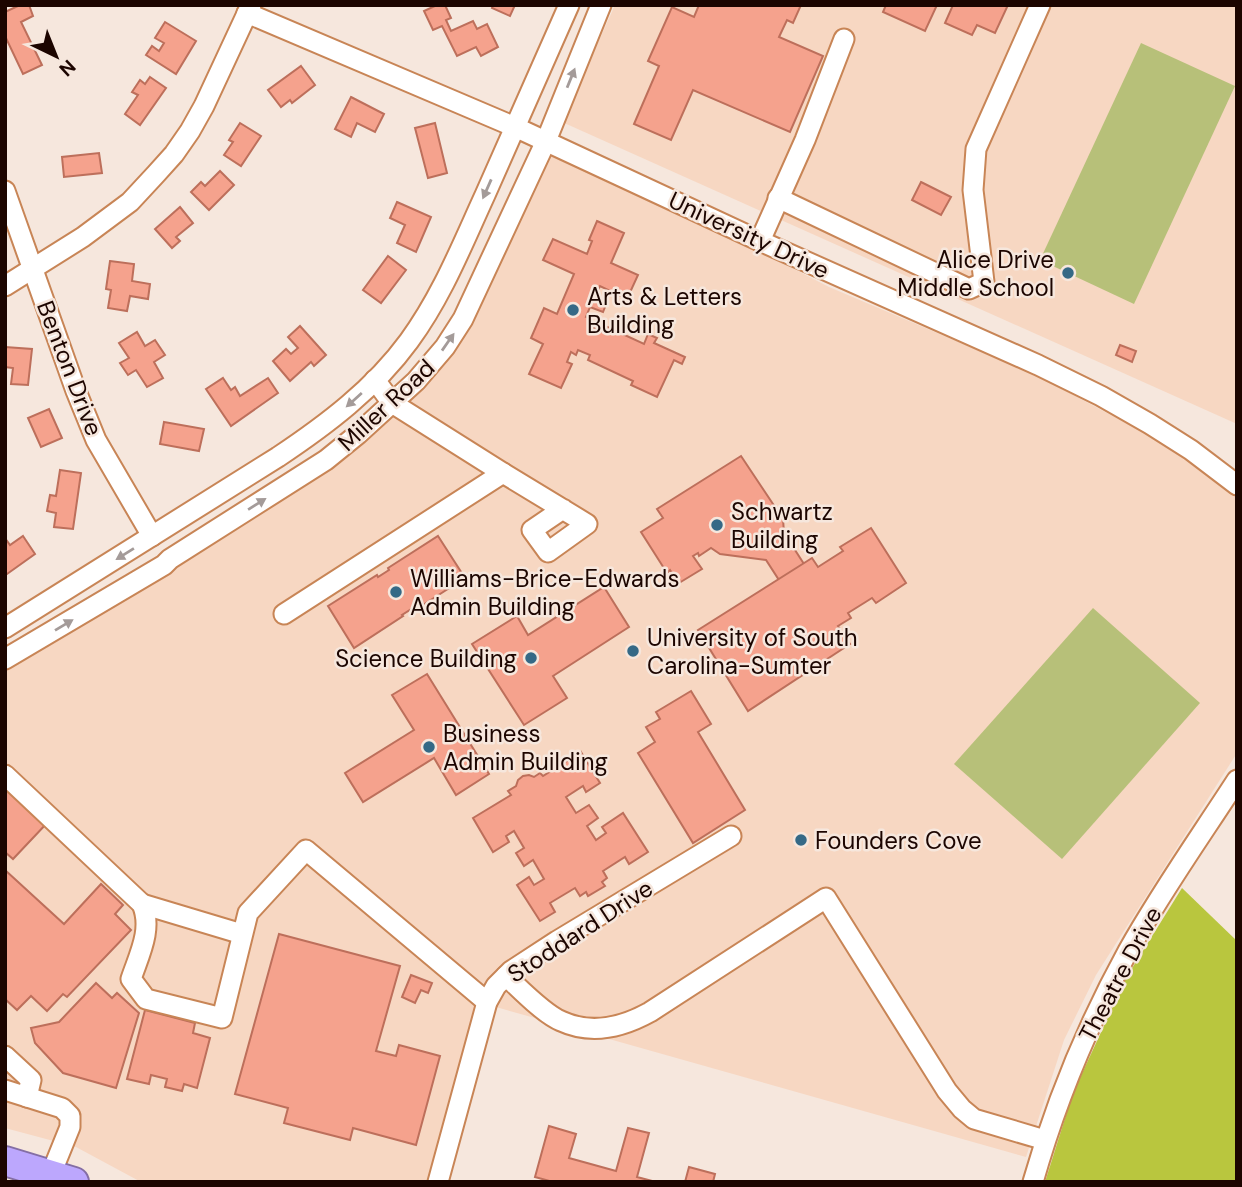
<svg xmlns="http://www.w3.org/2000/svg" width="1242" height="1187" viewBox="0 0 1242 1187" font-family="'DM Sans',sans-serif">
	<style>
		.built { fill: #f7d7c2 }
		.green { fill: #b7c079 }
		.forest { fill: #b9c63e }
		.building { fill: #f5a28d; stroke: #bd6f5b; stroke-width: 2 }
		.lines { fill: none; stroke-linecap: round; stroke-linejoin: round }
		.minor-casing { stroke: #c88556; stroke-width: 23 }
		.highway-casing { stroke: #846ea4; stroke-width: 32 }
		.minor { stroke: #fff; stroke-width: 19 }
		.highway { stroke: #bca7fd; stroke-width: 28 }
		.oneway { fill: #a49b99 }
		.poi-dot { fill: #356986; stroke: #f6e7dd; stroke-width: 2.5 }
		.labels { text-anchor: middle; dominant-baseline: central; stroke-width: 5; stroke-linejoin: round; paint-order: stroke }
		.street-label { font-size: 24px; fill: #1c0500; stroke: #f6e7dd }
		.poi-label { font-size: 24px; fill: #1c0500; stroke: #f6e7dd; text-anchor: start }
	</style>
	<rect width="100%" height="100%" fill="#f6e7dd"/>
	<!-- built -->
	<g class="built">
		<path d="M615,5H1237V424L562,122Z"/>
		<path d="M546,141L829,287L1036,375L1165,444L1237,498V753L1096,975L1064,1040L1026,1157L496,1007L449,1182H141L76,1147L5,1128V666L176,560L427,373Z"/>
	</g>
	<!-- green -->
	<g class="green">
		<path d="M1141,43L1235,86L1134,304L1040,260Z"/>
		<path d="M1093,608L1200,703L1062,859L954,764Z"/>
	</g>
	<!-- forest -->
	<path class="forest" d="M1182,888L1237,941V1182H1045L1073,1093L1126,978Z"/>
	<!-- building -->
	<g class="building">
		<path d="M20,5H29L33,16L21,22L42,65L23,74L5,36V12Z"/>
		<path d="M437,5H445L451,18L446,20L451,31L473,21L477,29L487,24L498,47L481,56L476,47L457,56L442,26L433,30L424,11Z"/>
		<path d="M493,5H515L510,16L492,8Z"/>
		<path d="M699,5H801L793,23L787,20L779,37L823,56L790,132L693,90L671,140L634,124L659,66L648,61L672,7L694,17Z"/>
		<path d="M886,5H937L925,31L883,12Z"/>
		<path d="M953,5H1008L995,33L977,25L972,35L945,23Z"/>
		<path d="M165,22L196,41L176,74L146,55L152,46L159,51L164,43L155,38Z"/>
		<path d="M301,66L315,85L292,103L290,100L281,107L268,90Z"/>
		<path d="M150,77L166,88L140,125L125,114L138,95L132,92L140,80L145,84Z"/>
		<path d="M351,97L384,114L375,132L357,123L351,137L335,129Z"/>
		<path d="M240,123L261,136L241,166L224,155L233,142L229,140Z"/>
		<path d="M435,123L447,173L428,178L415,128Z"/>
		<path d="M99,153L102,173L64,177L62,157Z"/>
		<path d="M220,171L234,185L209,210L191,192L201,182L205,186Z"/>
		<path d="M921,182L951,197L941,215L912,200Z"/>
		<path d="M397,202L431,217L416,252L397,243L405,225L390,218Z"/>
		<path d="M180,207L193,223L176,237L180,241L172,248L155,229Z"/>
		<path d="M597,221L624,233L611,263L638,275L627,299L600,286L595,297L607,302L603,312L590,307L586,317L592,319L589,326L603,332L605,326L644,344L648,334L657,338L654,343L685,357L682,364L674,360L657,397L631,385L633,381L588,360L590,355L578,350L576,355L571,352L567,362L572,364L561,388L529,374L543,344L531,338L544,308L557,314L574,274L543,260L553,239L587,254L592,241L589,240Z"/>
		<path d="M388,256L406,270L381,303L363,290Z"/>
		<path d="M110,261L134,264L132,281L150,284L148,299L130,296L127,311L108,308L111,290L106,289Z"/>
		<path d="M300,326L326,355L314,366L311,362L290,381L273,361L286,349L291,354L298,348L288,337Z"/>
		<path d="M137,332L145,346L155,340L165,355L154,362L163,378L147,387L136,370L128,375L120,363L129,358L119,343Z"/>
		<path d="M1120,345L1136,351L1132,362L1116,355Z"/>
		<path d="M5,347L32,349L28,385L11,384L13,368L5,367Z"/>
		<path d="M223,378L231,390L235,387L240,396L268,378L278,393L231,426L206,389Z"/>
		<path d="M49,409L62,438L41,447L28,418Z"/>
		<path d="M164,422L204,429L199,451L160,444Z"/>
		<path d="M741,456L783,519L784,533L804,564L779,580L766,560L720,554L711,548L699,556L698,553L693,556L702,569L679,583L670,570L667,573L641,532L663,518L657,509Z"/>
		<path d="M60,470L81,473L73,529L54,527L56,513L47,511L50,495L56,496Z"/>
		<path d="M871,528L906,583L876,603L872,598L848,613L851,618L838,626L850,644L748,711L698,630L812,558L818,567L843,551L840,547Z"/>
		<path d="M23,536L35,554L7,574L5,572V538L10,545Z"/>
		<path d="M438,536L465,578L415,610L413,608L402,615L403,616L354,648L328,606L377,575L378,577L389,570L388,568Z"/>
		<path d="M604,587L629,627L553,676L567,698L524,725L472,644L517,616L528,635Z"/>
		<path d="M427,674L489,774L456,795L434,758L363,802L345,773L414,730L392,695Z"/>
		<path d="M691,691L711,724L698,732L745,810L693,843L638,753L655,742L646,727L660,719L656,712Z"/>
		<path d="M581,752L600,783L586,792L583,786L566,797L576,813L589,805L598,818L587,826L596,840L606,833L602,827L623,813L648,852L629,864L625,857L603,871L607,878L602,882L605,886L588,896L586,892L580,896L575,888L550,903L555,912L540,921L517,885L529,877L534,885L544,879L533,860L524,866L516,853L524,848L514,831L506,836L509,842L493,852L473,818L511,795L508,791L516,786L518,780L523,776L529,775L534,777L540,773L543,776Z"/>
		<path d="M5,782L48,822L13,859L5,852Z"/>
		<path d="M5,870L64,924L101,884L123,905L115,914L131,930L67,997L63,994L47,1011L31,996L17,1010L5,999Z"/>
		<path d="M279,934L400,966L376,1051L396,1056L399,1045L440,1056L416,1145L353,1128L350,1140L284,1123L288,1108L235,1094Z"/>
		<path d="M411,975L432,983L428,993L421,990L415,1003L402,997Z"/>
		<path d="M96,983L112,998L117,993L139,1013L116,1088L63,1073L35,1043L31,1028L59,1022Z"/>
		<path d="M145,1010L195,1023L193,1033L210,1038L197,1088L184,1084L182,1091L165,1087L167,1079L151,1075L149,1084L127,1079Z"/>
		<path d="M549,1126L576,1134L569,1158L616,1171L628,1128L649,1133L637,1177L656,1182H553L535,1177Z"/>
		<path d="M689,1167L715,1174L713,1182H685Z"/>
	</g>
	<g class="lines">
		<!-- minor casing -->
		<g class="minor-casing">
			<g id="minor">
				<path d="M247,13L515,127L760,241L1038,365L1101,396L1150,424L1191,450L1237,485"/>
				<path d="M5,191L76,391L96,440L152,536"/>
				<path d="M778,198L969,289L984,282L973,190L976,149L1040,5"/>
				<path d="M760,241L805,140L844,39"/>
				<path d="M5,286L83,237L130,202L156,174L174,154L190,131L204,106L251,5"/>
				<path d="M375,380L392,403L503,473L587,524L548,552L532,530L563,509"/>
				<path d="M284,614L503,473"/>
				<path d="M5,628L278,457C326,425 374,389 409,341C442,296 462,245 485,195C513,132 541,69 569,5"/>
				<path d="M5,659L164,565L170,559L326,460L358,434L416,381L445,347L463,319L546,141L601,5"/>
				<path d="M5,775L142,904C153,929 139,955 131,979L146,999L222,1018L248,913L306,850L487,1002"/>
				<path d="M142,904L242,934"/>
				<path d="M506,976C520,989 544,1014 561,1021C591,1035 623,1027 650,1012L826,898L947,1091L962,1109L974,1119L1045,1140"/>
				<path d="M5,1056L31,1080L27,1097"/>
				<path d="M5,1090L62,1108L70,1116V1127L51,1174"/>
				<path d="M438,1182L487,1002L496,986L511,971L557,941L731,836"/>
				<path d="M1033,1182C1056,1101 1088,1024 1128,951C1161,892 1200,837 1237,780"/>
			</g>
		</g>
		<!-- highway casing -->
		<g class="highway-casing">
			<path id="highway" d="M5,1161L74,1182"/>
		</g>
		<!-- minor -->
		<use href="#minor" class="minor"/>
		<!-- highway -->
		<use href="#highway" class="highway"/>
	</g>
	<!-- one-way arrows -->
	<defs><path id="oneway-solid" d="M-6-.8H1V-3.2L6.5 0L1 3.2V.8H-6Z" transform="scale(1.75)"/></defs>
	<g class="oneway">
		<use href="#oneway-solid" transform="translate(571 78) rotate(-68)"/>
		<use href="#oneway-solid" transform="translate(487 189) rotate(114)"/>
		<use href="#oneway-solid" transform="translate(448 342) rotate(-55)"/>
		<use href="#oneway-solid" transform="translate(354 400) rotate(138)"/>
		<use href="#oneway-solid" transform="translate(257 504) rotate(-32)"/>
		<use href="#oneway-solid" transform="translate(125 554) rotate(148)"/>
		<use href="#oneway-solid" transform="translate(64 625) rotate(-31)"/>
	</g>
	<!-- markers -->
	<g class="poi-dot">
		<circle cx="1068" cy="273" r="7"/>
		<circle cx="573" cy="310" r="7"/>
		<circle cx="717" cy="525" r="7"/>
		<circle cx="396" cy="592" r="7"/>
		<circle cx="633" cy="651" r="7"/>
		<circle cx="531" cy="658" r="7"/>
		<circle cx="429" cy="747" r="7"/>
		<circle cx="801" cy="840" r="7"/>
	</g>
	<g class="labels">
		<!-- street labels -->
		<g class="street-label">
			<text transform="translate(749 235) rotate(25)">University Drive</text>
			<text transform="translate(70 368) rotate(69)">Benton Drive</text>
			<text transform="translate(386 405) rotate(-43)">Miller Road</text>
			<text transform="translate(580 931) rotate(-33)">Stoddard Drive</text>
			<text transform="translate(1120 974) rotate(-62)">Theatre Drive</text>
		</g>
		<!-- poi labels -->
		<g class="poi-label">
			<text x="1054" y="259" text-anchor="end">Alice Drive<tspan x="1054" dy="28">Middle School</tspan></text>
			<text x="587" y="296">Arts &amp; Letters<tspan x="587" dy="28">Building</tspan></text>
			<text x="731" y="511">Schwartz<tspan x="731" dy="28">Building</tspan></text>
			<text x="410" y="578">Williams-Brice-Edwards<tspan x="410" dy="28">Admin Building</tspan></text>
			<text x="647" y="637">University of South<tspan x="647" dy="28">Carolina-Sumter</tspan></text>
			<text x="517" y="658" text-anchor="end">Science Building</text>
			<text x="443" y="733">Business<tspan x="443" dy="28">Admin Building</tspan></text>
			<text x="815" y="840">Founders Cove</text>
		</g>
	</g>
	<!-- border -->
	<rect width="1242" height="1187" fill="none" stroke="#1c0500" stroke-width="14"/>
	<!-- north arrow -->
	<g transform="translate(56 56) rotate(137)" stroke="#f6e7dd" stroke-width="5" paint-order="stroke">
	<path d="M0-5L12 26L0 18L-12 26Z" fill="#1c0500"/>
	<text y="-10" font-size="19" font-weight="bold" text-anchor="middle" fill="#1c0500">N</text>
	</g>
</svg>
